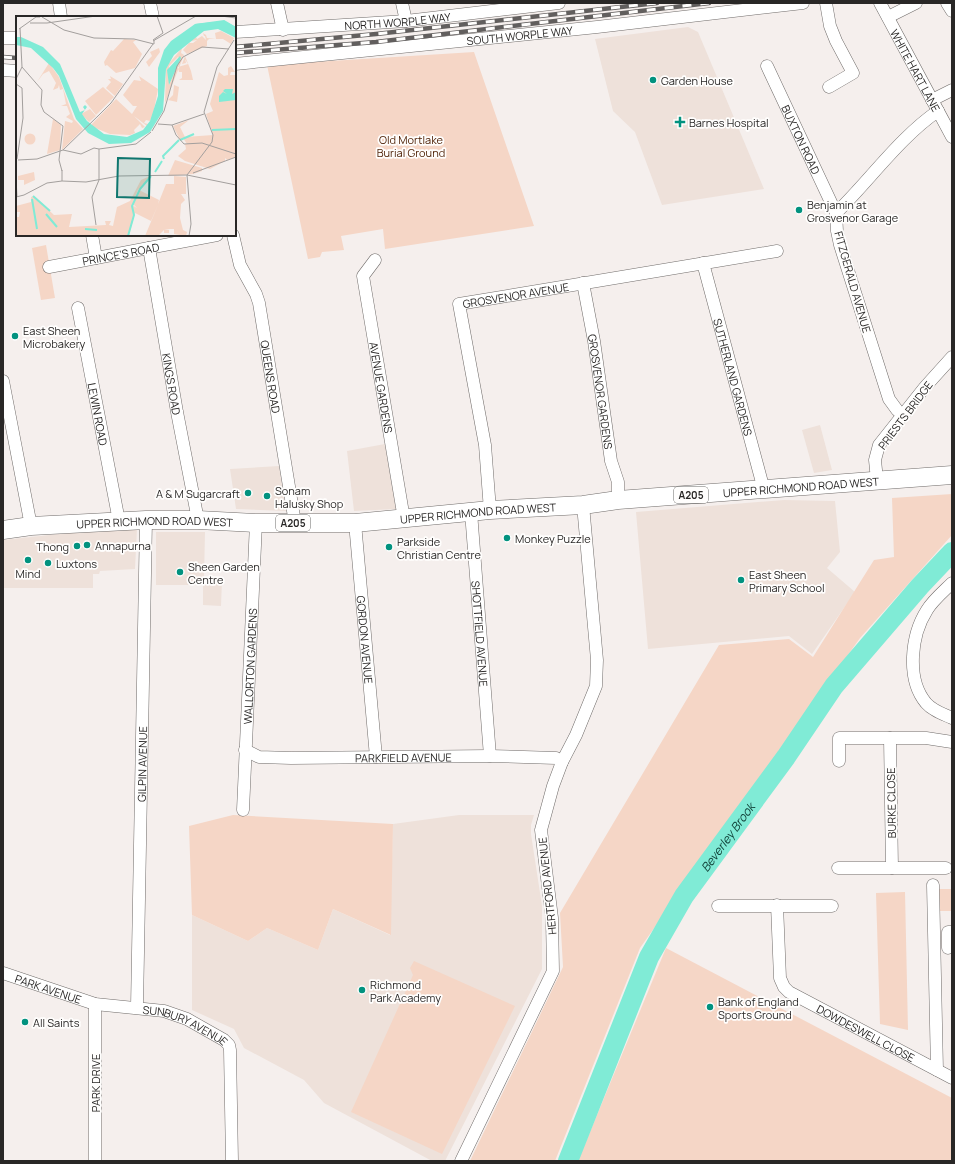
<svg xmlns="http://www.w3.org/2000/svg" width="955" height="1164" viewBox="0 0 955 1164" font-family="Manrope,sans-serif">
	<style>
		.built { fill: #eee1da }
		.green { fill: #f5d6c6 }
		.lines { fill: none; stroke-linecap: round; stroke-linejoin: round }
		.river { stroke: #80ebd6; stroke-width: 20 }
		.minor-casing { stroke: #706c6a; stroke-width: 13 }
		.highway-casing { stroke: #706c6a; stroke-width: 19 }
		.minor { stroke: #fff; stroke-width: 12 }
		.highway { stroke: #fff; stroke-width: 18 }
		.rail-casing { stroke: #625f5e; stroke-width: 4.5 }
		.rail { stroke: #fffefd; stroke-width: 3; stroke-dasharray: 9; stroke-linecap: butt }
		.poi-dot { fill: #01927f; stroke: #fffefd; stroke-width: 1.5 }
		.labels { text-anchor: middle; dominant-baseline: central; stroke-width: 3.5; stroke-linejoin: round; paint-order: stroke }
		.shield { fill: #fffefd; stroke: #696866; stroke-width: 1 }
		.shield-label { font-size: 10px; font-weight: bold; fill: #292726 }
		.street-label { font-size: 11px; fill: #292726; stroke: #fffefd }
		.poi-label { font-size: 11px; fill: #292726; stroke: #fffefd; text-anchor: start }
		.park-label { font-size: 11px; fill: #4b1d00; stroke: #fffefd }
		.water-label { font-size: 12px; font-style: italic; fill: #12433a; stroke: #fffefd }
		.inset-river { fill: none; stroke: #80ebd6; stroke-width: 2 }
		.inset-road { fill: none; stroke: #a39f9d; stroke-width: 1 }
		.view { fill: #0f766e; fill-opacity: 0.15; stroke: #0f766e; stroke-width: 2 }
		.inset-edge { fill: none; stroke: #292726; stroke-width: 2 }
	</style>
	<rect width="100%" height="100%" fill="#f5efed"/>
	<!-- built -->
	<g class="built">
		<path d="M688,27L698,32L764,189L662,205L635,132L613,111L595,39Z"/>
		<path d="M820,425L832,470L814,473L802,430Z"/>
		<path d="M385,444L396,509L354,511L347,451Z"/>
		<path d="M279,466L286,511L236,509L230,469Z"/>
		<path d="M784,500L835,501L840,552L827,568L855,592L812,654L789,636L648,649L636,512Z"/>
		<path d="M137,529L135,569L100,571L99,574H93V588H3V540L68,533Z"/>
		<path d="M156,532H205L204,578L222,580L221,606L203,605V585H156Z"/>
		<path d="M459,815H534L531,825V834L542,906V969L445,1161H432L324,1103L304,1080L244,1048L234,1029L192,1010V915L248,941L267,928L318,950L333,909L390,935L393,824Z"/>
	</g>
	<!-- green -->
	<g class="green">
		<path d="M474,52L534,226L385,249L383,229L341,236L344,250L322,252L320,257L308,259L267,65Z"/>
		<path d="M46,245L55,298L41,300L32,248Z"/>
		<path d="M952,494V535L860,638L640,948L555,1161H470L563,967L560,913L719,645L789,639L813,657L874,560L894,557L892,498Z"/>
		<path d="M233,815L393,824L391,935L333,909L318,950L267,928L248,941L192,915L189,826Z"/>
		<path d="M938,889H952V911H939Z"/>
		<path d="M905,892L908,1030L880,1024L876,893Z"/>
		<path d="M666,948L952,1098V1161H578Z"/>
		<path d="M414,961L515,1006L442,1154L351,1112L413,975L410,968Z"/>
	</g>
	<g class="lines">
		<!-- river -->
		<path class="river" id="s1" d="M568,1161L649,957L684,896L786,757L834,686L920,586L952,552"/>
		<!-- minor casing -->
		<g class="minor-casing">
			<g id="minor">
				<path d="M59,3L61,17"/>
				<path d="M150,3L153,17"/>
				<path d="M277,3L283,30"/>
				<path d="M402,3L406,21"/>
				<path d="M826,3L830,26L836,41L853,73L829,87"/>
				<path id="s2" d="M880,3L952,137"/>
				<path d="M947,3L952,11"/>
				<path d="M888,17L916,3"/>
				<path id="s3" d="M235,32L406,21L559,3"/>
				<path d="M3,38H17"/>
				<path id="s4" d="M235,64L597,27L803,3"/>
				<path id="s5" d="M767,66L836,213"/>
				<path d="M3,70L17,71"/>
				<path d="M932,100L952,90"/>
				<path d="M92,235L96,258"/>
				<path id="s6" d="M233,235L240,265L256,294L259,303L295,523"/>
				<path id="s7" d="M149,248L177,412L198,520"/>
				<path id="s8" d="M375,260L363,276L404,519"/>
				<path id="s9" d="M703,263L764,490"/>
				<path id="s10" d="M49,267L217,235"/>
				<path id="s11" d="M583,283L594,341L611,461L618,482V500"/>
				<path id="s12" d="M78,308L119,521"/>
				<path d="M3,381L31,526"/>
				<path d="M903,415L897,410L889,399L840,245L837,231L836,213C869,181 900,137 938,111"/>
				<path d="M877,480L875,460L879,445L925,387L952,357"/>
				<path id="s13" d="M490,510L485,445L459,304L777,251"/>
				<path id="s14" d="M471,512L490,756"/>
				<path id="s15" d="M355,523L376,757"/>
				<path d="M952,583C944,591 933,600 927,610C911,635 906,679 926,703C933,711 943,714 952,718"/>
				<path id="s16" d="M245,750L259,757L291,758L490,756L556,758L562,762"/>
				<path d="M839,761V738H926L952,742"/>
				<path id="s17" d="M243,810L256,523"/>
				<path d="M838,868H892L890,738"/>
				<path d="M892,868H946"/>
				<path d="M933,885L937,1070"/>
				<path id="s18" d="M777,905L780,978L784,987L789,992L952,1078"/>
				<path d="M718,906H832"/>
				<path d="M948,948V932H952"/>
				<path id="s19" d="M3,973L95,1004L164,1011L187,1019L224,1040L229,1045L230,1050L232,1161"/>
				<path d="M95,1004V1161"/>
				<path id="s20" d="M137,1007L146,520"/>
				<path d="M461,1161L553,971L552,918L541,830L553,786L562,762L576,735L596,686L597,660L583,505"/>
			</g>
		</g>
		<!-- highway casing -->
		<g class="highway-casing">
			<g id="highway">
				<path id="s21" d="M3,530L31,526L146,520H198L256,523H355L490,510L583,505L618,500L952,475"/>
			</g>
		</g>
		<!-- minor -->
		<use href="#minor" class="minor"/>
		<!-- highway -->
		<use href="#highway" class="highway"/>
		<!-- rail casing -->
		<g class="rail-casing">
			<g id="rail">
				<path d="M235,47L376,34L657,3"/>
				<path d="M235,53L376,42L709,3"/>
				<path d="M3,57L17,58"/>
			</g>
		</g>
		<!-- rail -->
		<use href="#rail" class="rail"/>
	</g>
	<!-- markers -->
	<g class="poi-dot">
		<circle cx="653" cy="80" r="4"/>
		<path d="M678 116h4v4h4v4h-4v4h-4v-4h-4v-4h4z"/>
		<circle cx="799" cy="210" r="4"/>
		<circle cx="15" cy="336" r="4"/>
		<circle cx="248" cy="493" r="4"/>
		<circle cx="267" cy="496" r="4"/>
		<circle cx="507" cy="538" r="4"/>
		<circle cx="87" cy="545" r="4"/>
		<circle cx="77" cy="546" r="4"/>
		<circle cx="389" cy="547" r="4"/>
		<circle cx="28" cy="560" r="4"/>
		<circle cx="48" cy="563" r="4"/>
		<circle cx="180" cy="572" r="4"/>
		<circle cx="741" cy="580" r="4"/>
		<circle cx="362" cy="990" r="4"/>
		<circle cx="710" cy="1007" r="4"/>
		<circle cx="25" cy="1022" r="4"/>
	</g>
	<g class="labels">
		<!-- shield labels -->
		<g class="shield">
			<rect x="674" y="487" width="34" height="16" rx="3"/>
			<rect x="276" y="515" width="34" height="16" rx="3"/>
		</g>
		<g class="shield-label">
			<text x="691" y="495">A205</text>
			<text x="293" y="523">A205</text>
		</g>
		<!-- street labels -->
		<g class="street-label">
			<text stroke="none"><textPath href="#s3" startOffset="163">NORTH WORPLE WAY</textPath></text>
			<text stroke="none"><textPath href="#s4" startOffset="286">SOUTH WORPLE WAY</textPath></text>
			<text stroke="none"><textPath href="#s2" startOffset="76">WHITE HART LANE</textPath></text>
			<text stroke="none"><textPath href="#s5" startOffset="81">BUXTON ROAD</textPath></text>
			<text stroke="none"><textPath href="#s10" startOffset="73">PRINCE'S ROAD</textPath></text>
			<text transform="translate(853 282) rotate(74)">FITZGERALD AVENUE</text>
			<text stroke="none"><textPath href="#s13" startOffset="266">GROSVENOR AVENUE</textPath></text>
			<text stroke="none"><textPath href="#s9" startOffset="118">SUTHERLAND GARDENS</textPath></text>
			<text stroke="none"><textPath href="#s6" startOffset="148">QUEENS ROAD</textPath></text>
			<text stroke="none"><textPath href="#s7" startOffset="138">KINGS ROAD</textPath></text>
			<text stroke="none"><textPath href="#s8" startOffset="133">AVENUE GARDENS</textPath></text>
			<text stroke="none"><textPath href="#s11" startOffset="110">GROSVENOR GARDENS</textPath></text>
			<text stroke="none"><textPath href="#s12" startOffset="108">LEWIN ROAD</textPath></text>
			<text transform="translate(905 415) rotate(-53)">PRIESTS BRIDGE</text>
			<text stroke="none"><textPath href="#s21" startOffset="800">UPPER RICHMOND ROAD WEST</textPath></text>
			<text stroke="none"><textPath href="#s21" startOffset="476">UPPER RICHMOND ROAD WEST</textPath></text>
			<text stroke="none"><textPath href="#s21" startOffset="152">UPPER RICHMOND ROAD WEST</textPath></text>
			<text stroke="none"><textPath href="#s14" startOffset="122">SHOTTFIELD AVENUE</textPath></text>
			<text stroke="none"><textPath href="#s15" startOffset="117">GORDON AVENUE</textPath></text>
			<text stroke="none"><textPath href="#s17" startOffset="144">WALLORTON GARDENS</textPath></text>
			<text stroke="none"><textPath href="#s16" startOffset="160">PARKFIELD AVENUE</textPath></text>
			<text stroke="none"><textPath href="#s20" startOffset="243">GILPIN AVENUE</textPath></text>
			<text transform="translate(891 803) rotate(-91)">BURKE CLOSE</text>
			<text transform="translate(547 886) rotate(-96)">HERTFORD AVENUE</text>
			<text stroke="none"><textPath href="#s19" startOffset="48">PARK AVENUE</textPath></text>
			<text stroke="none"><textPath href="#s19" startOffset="191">SUNBURY AVENUE</textPath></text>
			<text stroke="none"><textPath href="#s18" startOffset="177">DOWDESWELL CLOSE</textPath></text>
			<text transform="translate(95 1083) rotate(-90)">PARK DRIVE</text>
		</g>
		<!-- poi labels -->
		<g class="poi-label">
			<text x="661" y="80">Garden House</text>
			<text x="689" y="122">Barnes Hospital</text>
			<text x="807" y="204">Benjamin at<tspan x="807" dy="13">Grosvenor Garage</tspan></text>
			<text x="23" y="330">East Sheen<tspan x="23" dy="13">Microbakery</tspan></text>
			<text x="275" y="490">Sonam<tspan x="275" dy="13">Halusky Shop</tspan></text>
			<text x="240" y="493" text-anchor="end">A &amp; M Sugarcraft</text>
			<text x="515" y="538">Monkey Puzzle</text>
			<text x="397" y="541">Parkside<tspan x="397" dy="13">Christian Centre</tspan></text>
			<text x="95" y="545">Annapurna</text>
			<text x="69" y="546" text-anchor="end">Thong</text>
			<text x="56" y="563">Luxtons</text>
			<text x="188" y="566">Sheen Garden<tspan x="188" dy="13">Centre</tspan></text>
			<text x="28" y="573" text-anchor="middle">Mind</text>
			<text x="749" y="574">East Sheen<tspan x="749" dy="13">Primary School</tspan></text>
			<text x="370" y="984">Richmond<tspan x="370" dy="13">Park Academy</tspan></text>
			<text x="718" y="1001">Bank of England<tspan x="718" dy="13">Sports Ground</tspan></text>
			<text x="33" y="1022">All Saints</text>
		</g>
		<!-- park labels -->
		<g class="park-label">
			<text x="411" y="139">Old Mortlake<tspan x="411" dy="13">Burial Ground</tspan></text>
		</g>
		<!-- water labels -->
		<g class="water-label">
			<text stroke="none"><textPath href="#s1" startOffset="363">Beverley Brook</textPath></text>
		</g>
	</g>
	<!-- overview -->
	<g transform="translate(16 16)">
		<rect width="220" height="220" fill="#f5efed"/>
		<path d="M205,15L218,22L215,28L207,23H193L191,25V30L171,38L167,34L173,27H177L181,24L175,25L180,21L181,23L186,20L190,24L189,20H188L187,17L190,19L191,22L200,23L199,17ZM108,23L120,24L117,26L126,38L119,52L100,57L91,49L89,50L88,46L95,34L97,35ZM143,32L144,36L133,51L130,46L136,40L134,36ZM166,32L165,37L168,39L149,87L150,51ZM162,41L164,43L153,69V50ZM169,40L175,55L177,64H163L166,62V56H163L162,51L172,48L169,43L170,47L166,48ZM33,47L43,61L58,103L67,113L46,134L49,105L56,107L57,105L50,101L54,98L51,90H45L50,88L47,73L44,74L43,69L42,72L37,74L40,67L33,55L27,58L21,66ZM215,50L219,56H215L214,59H220V141L211,144L209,142V145L194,153L169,145L162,140L170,133L169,128H171L167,122L164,124L157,110L173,104L164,111L169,121L197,119L190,98L197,95L194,88L203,56L208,60L212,59V52ZM94,60L107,68L99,80L90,72L95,66L92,63H95ZM123,60L142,73L137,99L134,105L130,104L128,107L132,108L131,110L118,100L129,111L126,112L124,108L118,114L119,117L114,119L94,118L77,111L75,109L100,83L116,98L121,90H117L107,79L118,64L125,65ZM158,69L163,71L161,86L152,84L157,79ZM87,71L98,81L80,99L69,85ZM74,93L80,100L73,106L65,98ZM37,103L45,109L44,134L31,138ZM8.5 123a5.5 5.5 0 1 1 11 0a5.5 5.5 0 1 1-11 0ZM159,144L186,152V155L177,158L152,160ZM18,156L19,164L8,169V164H2V160ZM134,160L122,174L116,189L121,192L117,188L123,174L143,184L142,188L150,168H158V160L170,161V178H165L169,184L165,188L164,202L167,214L171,216L170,220L158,218V213H154L148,214H153V217H148V214L142,220H129L142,189L135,205L119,197L113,220H0V201H3L4,196H0V190L15,186V181L18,180L38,199L56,198L53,211L90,209L89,205H95L93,209L97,210L101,191L114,185L125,164Z" fill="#f5d6c6" fill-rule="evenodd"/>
		<path d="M208,5L220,11V22L202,13L188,15L158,39L150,53L147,95L134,116L115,127L93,128L72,117L60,103L43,60L37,52L15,32L0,29V21H5L27,31L44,48L64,96L69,94L67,91L69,89L71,91L66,98L71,105L88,118L111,121L127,114L134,105L142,80V52L148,34L155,25L179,8ZM164,40L165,42L153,69L151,54ZM209,73H217L216,78L220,76V84L203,86V80L207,76L211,78L207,75Z" fill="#80ebd6"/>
		<path class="inset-river" d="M179,9L208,5L220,12M196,114L220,113M164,124L178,118M148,143L147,140L163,124M139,156L146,145M17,180L34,195M16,183L21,213M30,198L41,211M69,213L81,214M112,220L118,199L116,190L124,173L135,160"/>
		<path class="inset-road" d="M141,0L147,17M205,0L220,2M26,1L48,14L78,22L118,23L138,28V24M14,7H31L80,0M4,12L6,51L26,74L25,89L28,96L47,110L43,144L46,155M3,13L20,1H24M137,24L147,17M137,25L180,0M0,63L6,51M0,68L6,72L7,102L1,143M81,101L95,87L137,28M142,108L156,109M156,109L160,119L168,128L186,127L220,138M156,109L188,98M136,115L148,95L161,50L167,41L186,31L213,33M83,133L120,128L135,116M47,134L65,138L78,132L83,133M2,144L21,143L47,134L83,99M46,154V165L70,166L103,160L171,159L220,169M177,157L220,141M171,159L196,126L197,119L188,96L201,51L218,24M171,159L175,208L173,220M0,163L1,181M0,181L8,179L31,167L46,165M80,209L76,181L83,164V133"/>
		<path class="view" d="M102,142L134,143L133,182L101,181Z"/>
		<rect width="220" height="220" class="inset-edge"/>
	</g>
	<!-- border -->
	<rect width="955" height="1164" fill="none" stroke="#292726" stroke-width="8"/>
</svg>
